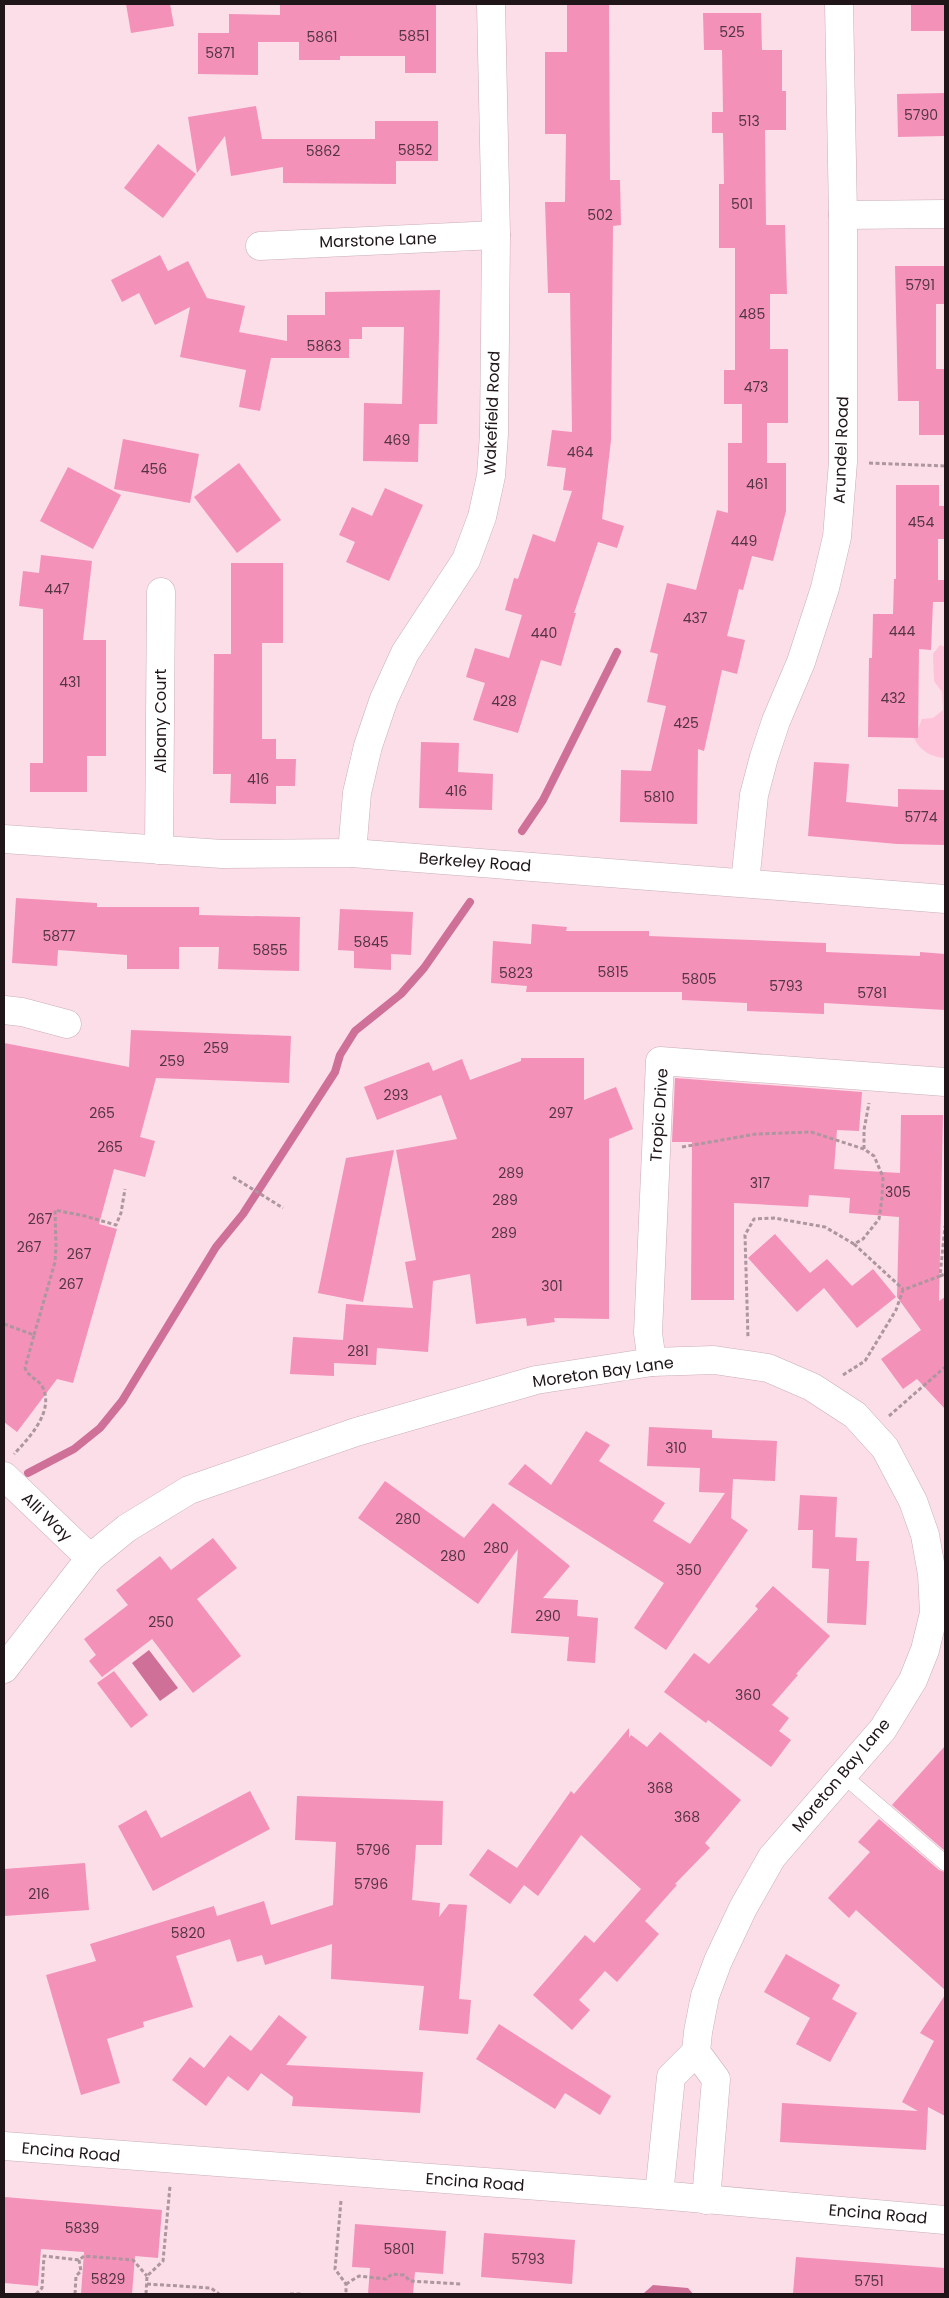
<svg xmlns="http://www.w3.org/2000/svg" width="949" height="2298" viewBox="0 0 949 2298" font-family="Poppins,sans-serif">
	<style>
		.green { fill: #fec2d9 }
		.water { fill: #cf7098 }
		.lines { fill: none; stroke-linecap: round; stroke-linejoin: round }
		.stream { stroke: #cf7098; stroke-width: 8 }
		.building { fill: #f391b9 }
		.service-casing { stroke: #cbaeb8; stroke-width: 16 }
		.minor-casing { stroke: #cbaeb8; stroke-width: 29 }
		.tertiary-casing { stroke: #cbaeb8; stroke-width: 29 }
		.path { stroke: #ad969e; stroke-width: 3; stroke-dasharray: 4 2.5; stroke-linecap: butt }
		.service { stroke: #fff; stroke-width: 15 }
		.minor { stroke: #fff; stroke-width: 28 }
		.tertiary { stroke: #fff; stroke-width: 28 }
		.labels { text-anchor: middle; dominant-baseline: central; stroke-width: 4; stroke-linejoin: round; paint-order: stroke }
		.number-label { font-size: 14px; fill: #553542 }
		.street-label { font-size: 16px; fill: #20161a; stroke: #fff }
	</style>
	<rect width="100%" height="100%" fill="#fcdee8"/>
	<!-- green -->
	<path class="green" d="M940,645L945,647V758C931,757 920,751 914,738L922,719L933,718L943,710L942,692L934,681L933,654Z"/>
	<!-- water -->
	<g class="water">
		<path d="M149,1650L178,1688L160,1701L132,1663Z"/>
		<path d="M653,2285L688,2288L693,2294H645L644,2293Z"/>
	</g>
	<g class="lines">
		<!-- stream -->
		<g class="stream">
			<path d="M522,831L543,800L617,652"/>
			<path d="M28,1473L74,1449L100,1428L122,1401L216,1247L243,1214L335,1072L340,1055L355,1031L401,994L424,968L470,902"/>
		</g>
	</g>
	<!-- building -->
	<g class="building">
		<path d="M126,4H170L174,26L131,33Z"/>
		<path d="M280,4H436V73H405V56H340V60H299V42H258V75L198,74V33H229V14L280,15Z"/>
		<path d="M567,4H609L610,180H620L621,225L613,226L611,440L602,519L624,526L617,548L598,542L574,613H576L561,666L541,660L518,733L473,720L485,683L466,677L475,648L509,658L522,615L505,610L514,578L518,579L533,534L555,542L572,491L563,490L566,468L547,466L552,430L572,432L570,293H548L545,202H565L566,134H545V52H567Z"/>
		<rect x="911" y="4" width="34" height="27"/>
		<path d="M703,13H761L762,50H782V91H786V130H765L766,225H785L787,294H770V349H788V423H767V463H786V511L773,561L752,556L743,590L739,589L727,636L745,640L737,674L722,670L704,751L698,749L697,824L620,822L621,770L651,771L666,706L647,702L658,654L650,652L667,583L696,590L717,510L728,513V443H742V404H724V370H735V248H719V184H724L723,133H712V112H723L722,50H704Z"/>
		<path d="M945,93V136L898,137L897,94Z"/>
		<path d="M256,106L262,139H375V121H438V161H396V184L283,183V167L231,176L225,136L197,173L188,117Z"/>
		<path d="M158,144L196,174L163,218L124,188Z"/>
		<path d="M160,255L168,271L188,261L207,298L245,306L239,332L287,341V315H325V292L440,290L437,424H419L418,462L363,461L364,403L402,404L404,327H362V339H349V358H271L260,411L239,407L246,370L180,357L190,307L155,325L139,293L122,302L111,280Z"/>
		<path d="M895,266H945V304H936V369H945V435H919V401H898Z"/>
		<path d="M123,439L199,454L190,503L114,489Z"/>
		<path d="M239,463L281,520L237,553L194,497Z"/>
		<path d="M68,467L121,495L93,549L40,521Z"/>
		<path d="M896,485H939V506H945V539H938V580H945V602H933L931,650L919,649L918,738L868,737L869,658H872L873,614H893L894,579H896Z"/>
		<path d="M385,488L423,505L389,581L346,562L355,542L339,535L352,507L372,516Z"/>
		<path d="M41,555L92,561L83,640H106V756H87V792H30V763H43V609L19,606L23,571L39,573Z"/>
		<path d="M231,563H283V643H262V739H276V759H296L295,786H276V804L230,803L231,774H213L214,654H231Z"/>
		<path d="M421,742L459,743L458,772L493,774L492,810L419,808Z"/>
		<path d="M814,762L849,764L846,802L898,807V789L945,790V845L897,844L808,836Z"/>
		<path d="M16,898L97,903V907H199V915L300,917L299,971L218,969L219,947H179V969H127V955L58,950L57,966L12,963Z"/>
		<path d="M340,909L413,912L411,955L391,954V970L354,968V951L338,950Z"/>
		<path d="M532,924L567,927L566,931H649V936L826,943V952L920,956V952L945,954V1010L824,1003V1014L747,1011V1003L682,1000V992H526L527,986L491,983L493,941L531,944Z"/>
		<path d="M131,1030L291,1036L289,1083L156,1078L140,1137L155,1141L145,1177L114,1169L99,1224L117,1229L73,1383L57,1379L17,1432L4,1422V1043L129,1067Z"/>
		<path d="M521,1058H584V1100L616,1087L633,1129L609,1139V1319L554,1318L555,1322L527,1326L526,1318L476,1324L470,1274L433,1281L428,1352L377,1348L376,1365L334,1363V1376L290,1374L293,1337L343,1340L346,1304L413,1308L405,1262L416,1260L396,1150L457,1139L441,1095L377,1120L364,1087L429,1062L433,1071L462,1059L470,1080L521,1061Z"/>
		<path d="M675,1078L862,1092L859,1131L837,1130L834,1169L900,1173L901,1115H943L939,1301L945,1297V1409L917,1379L903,1389L881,1359L921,1330L897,1297L899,1217L849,1213L850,1198L809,1195L808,1207L734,1203V1300H691L692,1142H672Z"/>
		<path d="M394,1150L363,1302L318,1293L346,1158Z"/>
		<path d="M775,1234L810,1273L827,1259L852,1286L873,1269L896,1297L857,1328L824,1288L797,1312L748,1258Z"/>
		<path d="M649,1427L712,1430V1438L777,1441L775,1481L733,1479L731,1518L748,1530L666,1650L634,1628L664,1583L508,1484L525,1464L551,1485L586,1431L610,1445L599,1461L665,1503L653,1521L690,1544L725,1493L699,1492L700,1468L647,1466Z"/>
		<path d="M385,1481L464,1538L493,1503L570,1566L543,1598L578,1600L577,1616L598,1618L595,1663L567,1661L569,1637L511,1633L518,1549L478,1604L358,1518Z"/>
		<path d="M800,1495L837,1497L835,1537L857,1538L856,1561H869L866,1625L827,1623L829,1569L812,1568L813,1530H798Z"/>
		<path d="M213,1538L237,1568L197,1599L241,1656L193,1693L152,1639L102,1677L89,1661L96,1655L84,1639L128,1605L116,1590L160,1556L171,1570Z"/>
		<path d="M773,1586L830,1636L796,1674L798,1675L772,1705L789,1718L779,1731L791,1740L771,1767L708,1720L706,1723L664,1692L694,1653L709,1664L758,1609L755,1606Z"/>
		<path d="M114,1671L148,1715L131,1728L97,1683Z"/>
		<path d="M629,1728V1738L631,1735L647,1747L660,1732L741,1800L705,1843L710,1848L675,1884L677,1885L645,1921L659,1934L617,1982L605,1971L579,2000L590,2010L572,2030L533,1995L585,1935L594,1943L641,1889L581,1835L538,1896L524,1885L510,1904L469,1875L488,1849L517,1868L571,1791L574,1794Z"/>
		<path d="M945,1746V1851L892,1805Z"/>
		<path d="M250,1791L270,1829L153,1891L118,1826L146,1810L161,1838Z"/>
		<path d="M297,1796L443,1801L442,1845H416L412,1900L440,1903L439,1917L449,1904L467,1905L459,1999L471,2000L468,2034L419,2030L424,1986L331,1979L332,1944L265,1965L262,1955L237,1962L230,1939L176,1956L193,2007L143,2022L144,2027L107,2039L120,2083L81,2095L46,1975L96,1961L90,1944L214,1906L217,1916L264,1901L271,1925L333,1905L336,1842L295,1840Z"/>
		<path d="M879,1819L939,1870L945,1872V1990L856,1910L849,1918L828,1898L870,1852L858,1842Z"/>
		<path d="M85,1863L89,1910L4,1916V1869Z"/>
		<path d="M786,1954L840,1985L832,1999L857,2013L830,2062L796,2044L810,2018L764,1992Z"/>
		<path d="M945,1995V2116L928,2107L926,2150L780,2142L782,2103L918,2111L902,2102L934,2041L920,2033Z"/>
		<path d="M279,2015L307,2037L286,2065L423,2072L420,2113L292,2106L293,2097L261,2073L248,2091L228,2076L206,2106L172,2080L190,2057L204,2068L230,2035L251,2051Z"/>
		<path d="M499,2024L611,2096L600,2115L565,2093L555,2109L476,2059Z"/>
		<path d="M4,2197L162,2210L158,2258L135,2256L132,2294H81L84,2252L41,2249L38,2286L4,2283Z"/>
		<path d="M355,2224L446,2231L443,2274L415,2272L413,2294H368L370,2268L352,2267Z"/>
		<path d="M484,2233L575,2240L572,2284L481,2277Z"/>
		<path d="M796,2257L945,2268V2294H793Z"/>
	</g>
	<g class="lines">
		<!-- service casing -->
		<g class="service-casing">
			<path id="service" d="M844,1776L945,1863"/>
		</g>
		<!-- minor casing -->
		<g class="minor-casing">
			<g id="minor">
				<path d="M843,215L945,214"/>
				<path d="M260,246L496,235"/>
				<path d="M159,850L161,592"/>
				<path d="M352,853L357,793L368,746L384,699L405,653L466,560L482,517L491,476L494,434L496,235L491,4"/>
				<path d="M745,883L754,795L764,757L776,721L801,662L825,588L837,537L843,462V215L839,4"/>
				<path d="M4,1010L22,1012L67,1024"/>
				<path d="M652,1362L648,1333L660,1061L945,1082"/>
				<path d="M4,1476L90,1558"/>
				<path d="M4,1669L90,1558L127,1528L189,1490L356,1432L536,1380L652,1362L714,1360L768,1368L812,1387L855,1415L885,1448L913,1501L925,1535L932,1574L934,1613L925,1650L913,1680L883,1729L772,1857L743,1908L718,1961L705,1996L698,2032L696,2052L716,2079L706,2200"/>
				<path d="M4,2146L659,2195L945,2220"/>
				<path d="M659,2195L671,2077L696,2052"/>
			</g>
		</g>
		<!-- tertiary casing -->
		<g class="tertiary-casing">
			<path id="tertiary" d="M4,839L222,854L352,853L945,899"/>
		</g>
		<!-- path -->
		<g class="path">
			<path d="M869,463L945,466"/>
			<path d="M682,1147L756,1134L811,1132L864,1149L874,1156L883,1177L882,1198L879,1219L863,1239L854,1244L825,1227L774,1218L754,1219L745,1235L748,1338"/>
			<path d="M864,1149V1130L869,1103"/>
			<path d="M233,1177L283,1208"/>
			<path d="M854,1244L903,1289"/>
			<path d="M940,1276L945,1274"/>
			<path d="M4,1324L34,1335L25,1368C29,1378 39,1379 43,1388C54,1412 29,1438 14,1454"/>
			<path d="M34,1335L55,1262L56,1246L55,1210L85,1216L116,1225L121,1213L125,1189"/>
			<path d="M843,1375L865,1361L896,1310L903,1290L940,1276L945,1226"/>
			<path d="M889,1416L945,1367"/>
			<path d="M341,2201L335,2269L346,2284V2294"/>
			<path d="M147,2284L211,2288L219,2294"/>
			<path d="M346,2284L359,2276L386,2279L392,2274L404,2275L410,2281L461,2284"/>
			<path d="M36,2294L42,2288L44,2256L79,2260L84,2256L133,2260L147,2276"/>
			<path d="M75,2294L76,2276L81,2271L79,2260"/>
			<path d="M146,2294L147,2276L163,2261L170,2186"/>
			<path d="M290,2294H301"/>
		</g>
		<!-- service -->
		<use href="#service" class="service"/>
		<!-- minor -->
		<use href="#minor" class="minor"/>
		<!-- tertiary -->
		<use href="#tertiary" class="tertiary"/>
	</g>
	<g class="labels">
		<!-- number labels -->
		<g class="number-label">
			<text x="732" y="32">525</text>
			<text x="414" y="36">5851</text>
			<text x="322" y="37">5861</text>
			<text x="220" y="53">5871</text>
			<text x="921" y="115">5790</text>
			<text x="749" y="121">513</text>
			<text x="415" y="150">5852</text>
			<text x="323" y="151">5862</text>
			<text x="742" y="204">501</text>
			<text x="600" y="215">502</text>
			<text x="920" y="285">5791</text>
			<text x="752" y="314">485</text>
			<text x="324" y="346">5863</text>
			<text x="756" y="387">473</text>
			<text x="397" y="440">469</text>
			<text x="580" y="452">464</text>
			<text x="154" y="469">456</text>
			<text x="757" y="484">461</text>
			<text x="921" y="522">454</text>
			<text x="744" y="541">449</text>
			<text x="57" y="589">447</text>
			<text x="695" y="618">437</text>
			<text x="902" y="631">444</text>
			<text x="544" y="633">440</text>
			<text x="70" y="682">431</text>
			<text x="893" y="698">432</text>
			<text x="504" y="701">428</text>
			<text x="686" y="723">425</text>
			<text x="258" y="779">416</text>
			<text x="456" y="791">416</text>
			<text x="659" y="797">5810</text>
			<text x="921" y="817">5774</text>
			<text x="59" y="936">5877</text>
			<text x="371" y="942">5845</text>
			<text x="270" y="950">5855</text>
			<text x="613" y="972">5815</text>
			<text x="516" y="973">5823</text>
			<text x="699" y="979">5805</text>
			<text x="786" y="986">5793</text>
			<text x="872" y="993">5781</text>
			<text x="216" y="1048">259</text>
			<text x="172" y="1061">259</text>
			<text x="396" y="1095">293</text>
			<text x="102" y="1113">265</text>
			<text x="561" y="1113">297</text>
			<text x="110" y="1147">265</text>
			<text x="511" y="1173">289</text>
			<text x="760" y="1183">317</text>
			<text x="898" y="1192">305</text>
			<text x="505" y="1200">289</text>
			<text x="40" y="1219">267</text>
			<text x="504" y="1233">289</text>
			<text x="29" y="1247">267</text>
			<text x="79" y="1254">267</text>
			<text x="71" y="1284">267</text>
			<text x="552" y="1286">301</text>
			<text x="358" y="1351">281</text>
			<text x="676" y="1448">310</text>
			<text x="408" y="1519">280</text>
			<text x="496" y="1548">280</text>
			<text x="453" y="1556">280</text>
			<text x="689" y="1570">350</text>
			<text x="548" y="1616">290</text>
			<text x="161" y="1622">250</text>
			<text x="748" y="1695">360</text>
			<text x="660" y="1788">368</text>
			<text x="687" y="1817">368</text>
			<text x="373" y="1850">5796</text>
			<text x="371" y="1884">5796</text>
			<text x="39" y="1894">216</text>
			<text x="188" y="1933">5820</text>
			<text x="82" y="2228">5839</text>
			<text x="399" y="2249">5801</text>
			<text x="528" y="2259">5793</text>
			<text x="108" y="2279">5829</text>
			<text x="869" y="2281">5751</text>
		</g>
		<!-- street labels -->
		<g class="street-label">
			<text transform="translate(378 240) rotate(-2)">Marstone Lane</text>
			<text transform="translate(492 413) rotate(-88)">Wakefield Road</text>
			<text transform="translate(841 450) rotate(-88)">Arundel Road</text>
			<text transform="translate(160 721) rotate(-90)">Albany Court</text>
			<text transform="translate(475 862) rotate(4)">Berkeley Road</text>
			<text transform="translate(659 1115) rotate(-86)">Tropic Drive</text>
			<text transform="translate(603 1372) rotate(-8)">Moreton Bay Lane</text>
			<text transform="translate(47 1517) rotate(44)">Alli Way</text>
			<text transform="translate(841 1775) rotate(-50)">Moreton Bay Lane</text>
			<text transform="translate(71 2152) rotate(5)">Encina Road</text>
			<text transform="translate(475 2182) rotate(4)">Encina Road</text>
			<text transform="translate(878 2214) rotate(5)">Encina Road</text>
		</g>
	</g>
	<!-- border -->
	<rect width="949" height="2298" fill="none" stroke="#20161a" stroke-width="10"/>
</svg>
